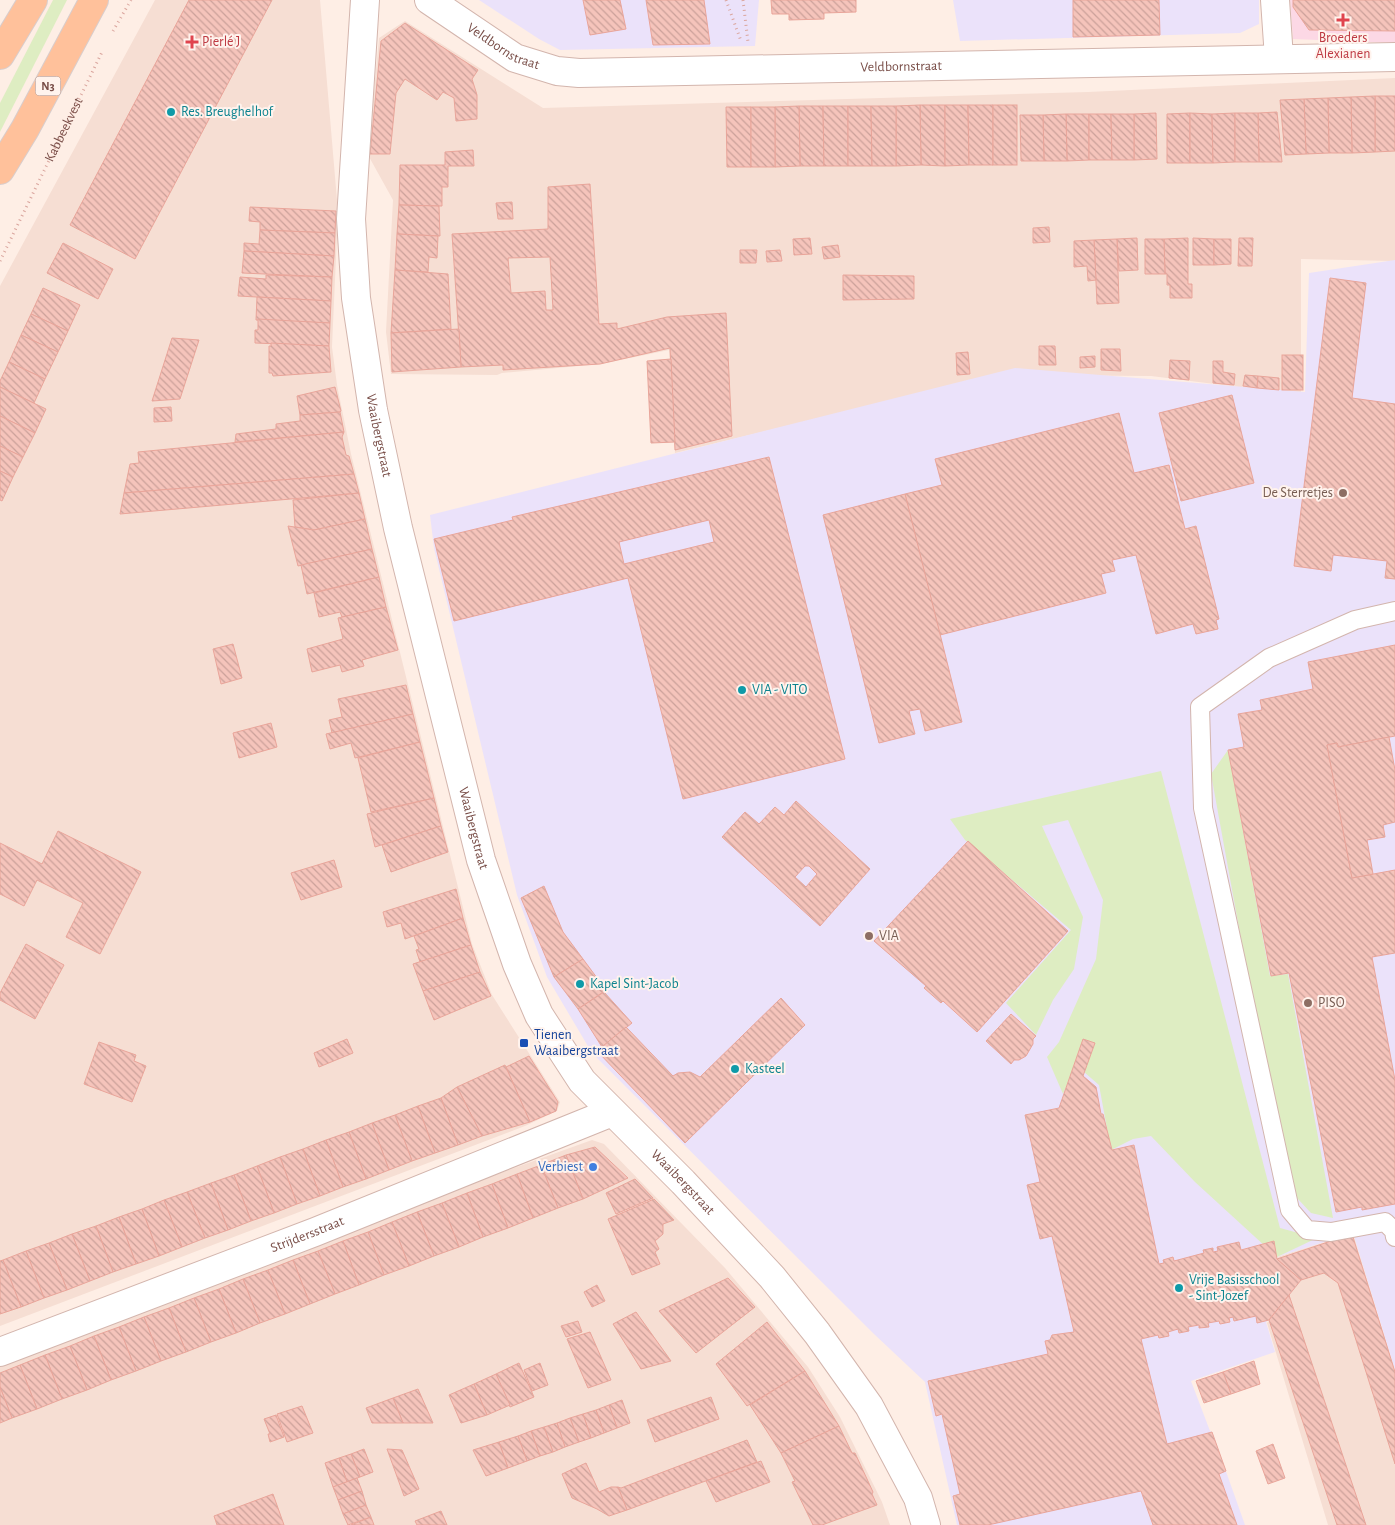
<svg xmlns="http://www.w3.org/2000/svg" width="1395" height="1525" viewBox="0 0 1395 1525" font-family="'Alegreya Sans',sans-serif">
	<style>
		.residential { fill: #f6ded3 }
		.education { fill: #ebe2fa }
		.medical { fill: #fcd8e5 }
		.grass { fill: #deedc2 }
		.building { fill: url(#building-back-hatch); stroke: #e9a59a; fill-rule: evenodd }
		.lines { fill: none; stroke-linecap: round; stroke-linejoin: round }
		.service-casing { stroke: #d3b5ad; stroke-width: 20 }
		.minor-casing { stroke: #d3b5ad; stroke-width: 30 }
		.primary-casing { stroke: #d9cdcc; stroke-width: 30 }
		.path { stroke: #daa69e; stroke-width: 3; stroke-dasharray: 1 4; stroke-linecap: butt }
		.service { stroke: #fff; stroke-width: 18 }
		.minor { stroke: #fff; stroke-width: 28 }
		.primary { stroke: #ffc19b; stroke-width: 28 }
		.health-dot { fill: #e0444e; stroke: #fff3ed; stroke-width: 2 }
		.culture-dot { fill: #0f9aa8; stroke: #fff3ed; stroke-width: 2 }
		.education-dot { fill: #8d6e63; stroke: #fff3ed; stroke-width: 2 }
		.transit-dot { fill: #1a4fb4; stroke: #fff3ed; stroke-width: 2 }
		.shop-dot { fill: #3f7fe0; stroke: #fff3ed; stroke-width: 2 }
		.labels { text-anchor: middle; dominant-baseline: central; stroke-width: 4; stroke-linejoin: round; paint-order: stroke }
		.shield { fill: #fff3ed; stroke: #a1807a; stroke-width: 1 }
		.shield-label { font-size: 12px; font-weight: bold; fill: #794e48 }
		.health-label { font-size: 14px; fill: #be3a42; stroke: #fff3ed }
		.street-label { font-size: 14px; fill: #794e48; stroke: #fff3ed }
		.culture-label { font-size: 14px; fill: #0d838f; stroke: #fff3ed; text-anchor: start }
		.education-label { font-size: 14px; fill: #785e54; stroke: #fff3ed; text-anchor: start }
		.transit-label { font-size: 14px; fill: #164399; stroke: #fff3ed; text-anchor: start }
		.shop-label { font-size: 14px; fill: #366cbe; stroke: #fff3ed; text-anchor: end }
	</style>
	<defs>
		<pattern id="building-back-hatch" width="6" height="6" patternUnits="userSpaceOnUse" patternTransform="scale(1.25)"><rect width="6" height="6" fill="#f5c4bb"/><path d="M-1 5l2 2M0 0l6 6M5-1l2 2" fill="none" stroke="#cba19a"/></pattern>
	</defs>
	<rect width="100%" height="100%" fill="#feeee5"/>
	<!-- residential -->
	<g class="residential">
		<path d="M155,0H320L338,212L332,347L337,385L351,454L472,944L492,995L560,1102L557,1111L525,1126L0,1326V286Z"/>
		<path d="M405,21L543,108L1088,92L1395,78V261L1301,259V395L1151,376L997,375L675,453L669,350L601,364L502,373L497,375L391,374L386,332L393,200L368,155L379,38Z"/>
		<path d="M592,1140L604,1144L725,1268L808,1367L840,1417L882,1502L890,1525H0V1348L370,1220Z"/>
		<path d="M1353,1233L1395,1370V1525H1328L1267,1323L1301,1280L1277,1257Z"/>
	</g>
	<!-- education -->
	<g class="education">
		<path d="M479,0H759L755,46L560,50L539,39Z"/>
		<path d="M953,0H1259V24L1240,33L960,41Z"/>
		<path d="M1395,260V1370L1353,1233L1277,1257V1259L1301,1280L1269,1320L1266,1322L1275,1352L1191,1381L1210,1431L1212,1432L1245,1525H957L925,1382L874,1334L592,1053L547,977L517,895L434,548L430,515L1015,368L1305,392L1309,273Z"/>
	</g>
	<!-- medical -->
	<path class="medical" d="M1290,0H1395V43L1293,39Z"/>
	<!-- grass -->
	<g class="grass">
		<path d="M53,0H67L0,132V103Z"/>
		<path d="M1228,750L1270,976L1288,974L1333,1218L1311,1213L1297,1198L1241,939L1211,774Z"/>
		<path d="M1161,771L1280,1228L1317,1238L1277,1257L1195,1182L1151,1136L1133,1139L1111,1150L1099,1085L1076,1065L1063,1094L1047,1057L1059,1042L1096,959L1103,900L1068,820L1042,826L1083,917L1074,969L1053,1000L1036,1035L1006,1003L1071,930L965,840L950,819Z"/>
	</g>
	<!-- building -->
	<g class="building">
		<path d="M189,0H272L135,259L70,225Z"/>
		<path d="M583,0H620L626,29L590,35Z"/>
		<path d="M646,0H704L710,44L653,45Z"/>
		<path d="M771,0H856V12L824,13V19L789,20V14H772Z"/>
		<path d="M1073,0H1159L1160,35L1073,37Z"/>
		<path d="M1293,0H1395V31L1309,30L1293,7Z"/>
		<path d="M405,23L478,70L472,79L477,95V119L456,121L454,98L443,92L437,100L405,79L396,93L390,154H370L381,41Z"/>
		<path d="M1375,96H1395V151L1375,152Z"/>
		<path d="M1375,96V152L1352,153L1351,97Z"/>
		<path d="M1351,97L1352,153H1329L1328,98Z"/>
		<path d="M1328,98L1329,153L1306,154L1304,99Z"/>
		<path d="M1304,99L1306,154L1285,155L1280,100Z"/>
		<path d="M920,105H945V166L921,165Z"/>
		<path d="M920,105L921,165L896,166V106Z"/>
		<path d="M945,105H968L969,165L945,166Z"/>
		<path d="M968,105H993V165H969Z"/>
		<rect x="993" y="105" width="24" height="60"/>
		<path d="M799,106H823L824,166H800Z"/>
		<path d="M799,106L800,166L775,167V107Z"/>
		<path d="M823,106H848V166H824Z"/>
		<path d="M848,106H871L872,166H848Z"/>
		<path d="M871,106H896V166H872Z"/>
		<path d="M726,107H751V167H727Z"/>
		<rect x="751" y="107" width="24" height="60"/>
		<path d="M1277,112L1282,162H1259L1258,113Z"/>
		<path d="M1156,113L1157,159L1134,160V114Z"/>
		<path d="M1190,113V163H1167V114Z"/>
		<path d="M1190,113L1212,114L1213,163H1190Z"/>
		<path d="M1235,113V162L1213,163L1212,114Z"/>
		<path d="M1235,113H1258L1259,162H1235Z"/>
		<path d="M1066,114H1089V160L1067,161Z"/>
		<path d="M1066,114L1067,161H1044L1043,115Z"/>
		<path d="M1089,114H1111L1112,160H1089Z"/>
		<path d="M1111,114H1134V160H1112Z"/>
		<path d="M1020,115H1043L1044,161H1021Z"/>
		<path d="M473,150L474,166H448V187H442V206L399,205L400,165H445V152Z"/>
		<path d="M590,184L599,324L617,323V329L667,317L726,313L732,436L675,450L670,348L600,364L503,370V365L461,367L452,234L548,229V187ZM550,257L553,310H546L545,291L511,293L508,258Z"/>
		<path d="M512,202L513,219H498L496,203Z"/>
		<path d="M399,205L439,206L440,236L397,234Z"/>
		<path d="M250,207L336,211L335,233L260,230V222L249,221Z"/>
		<path d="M1049,227L1050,242L1033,243V228Z"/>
		<path d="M260,230L335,233L334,256L244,251V243L259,244Z"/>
		<path d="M397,234L438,236L437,258L429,257L428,272L395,270Z"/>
		<path d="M810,238L812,254L794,255L793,239Z"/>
		<path d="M1137,238L1138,270L1119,271L1117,239Z"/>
		<path d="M1188,238V284H1192V298H1170V285H1167V274H1165L1164,239Z"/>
		<path d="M1193,238L1214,239V265H1193Z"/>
		<path d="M1239,238H1253L1252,266H1238Z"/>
		<path d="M1117,239L1119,303L1097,304L1094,240Z"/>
		<path d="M1145,239H1164L1165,274H1145Z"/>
		<path d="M1214,239H1231V264L1214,265Z"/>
		<path d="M1094,240L1096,280L1088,281L1087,266L1074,267V241Z"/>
		<path d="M63,243L113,269L98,299L47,273Z"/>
		<path d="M838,245L840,257L824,259L822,247Z"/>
		<path d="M740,250H757L756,263H740Z"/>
		<path d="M780,250L782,261L767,262L766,251Z"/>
		<path d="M244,251L334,256L332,277L242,273Z"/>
		<path d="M395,270L448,274L451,329L391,333Z"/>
		<path d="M266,275L332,277L331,301L238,296L240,277L266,279Z"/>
		<path d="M843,275L914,276V299L843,300Z"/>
		<path d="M1330,278L1366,283L1352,398L1395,404V579L1385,578L1387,561L1333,555L1331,571L1294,566Z"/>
		<path d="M43,288L80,305L68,331L31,314Z"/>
		<path d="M257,297L331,301L330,323L256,320Z"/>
		<path d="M31,314L68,331L58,352L21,335Z"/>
		<path d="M258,319L330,323L329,346L255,343V330H258Z"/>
		<path d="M459,329L461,367L392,372L391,333Z"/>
		<path d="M21,335L58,352L45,379L9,362Z"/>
		<path d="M172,338L199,340L180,399L152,401Z"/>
		<path d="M271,343L329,346L331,372L273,376L272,373H269V346H271Z"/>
		<path d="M1039,346H1055L1056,365H1039Z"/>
		<path d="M1101,349H1120L1121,371L1101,370Z"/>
		<path d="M968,352L970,374L957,375L956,353Z"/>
		<rect x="1282" y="355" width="21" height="35"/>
		<path d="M1095,356V367L1080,368V357Z"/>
		<path d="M671,359L675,442L651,443L647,361Z"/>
		<path d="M1170,360L1190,361L1189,380L1169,378Z"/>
		<path d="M1213,361H1223V372L1235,374L1234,385L1213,383Z"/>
		<path d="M9,362L45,379L34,403L0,387V381Z"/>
		<path d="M1245,375L1258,376L1257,388L1243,386Z"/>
		<path d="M1258,376L1279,378V390L1257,388Z"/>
		<path d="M0,387L46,409L35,433L0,416Z"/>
		<path d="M335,387L341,411L340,412L300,415L297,396Z"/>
		<path d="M1232,395L1254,483L1181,501L1159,413Z"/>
		<path d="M171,407L172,421L154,422V408Z"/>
		<path d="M340,412L344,432L235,442L236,434L276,429V424L300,421V415Z"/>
		<path d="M1119,413L1134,473L1169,465L1185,529L1196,526L1219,619L1216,620L1218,629L1196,634L1193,624L1156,634L1136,555L1112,560L1115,571L1101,574L1106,593L940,635L905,494L942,485L935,459Z"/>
		<path d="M0,416L35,433L23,457L0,446Z"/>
		<path d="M344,432L342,437L346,455L349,456L354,474L124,493L130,464L139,463L138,452Z"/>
		<path d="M0,446L23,457L13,477L0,471Z"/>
		<path d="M769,457L845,759L683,799L628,578L454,621L434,539L513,520L512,517ZM709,520L714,542L624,564L619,542Z"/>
		<path d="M0,471L13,477L2,501L0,500Z"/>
		<path d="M354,474L359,493L120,514L124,493Z"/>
		<path d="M359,493L365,519L314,530L295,527L293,500Z"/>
		<path d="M905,494L962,722L925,731L920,709L909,711L915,734L879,743L823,515Z"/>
		<path d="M365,519L372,549L298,566L288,526L314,530Z"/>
		<path d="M372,549L379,577L307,594L301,565Z"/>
		<path d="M379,577L386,607L342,617L340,612L319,617L314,593Z"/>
		<path d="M386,607L398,650L362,660L364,666L342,672L340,665L312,672L307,649L343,639L338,618Z"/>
		<path d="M233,644L242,678L221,684L213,649Z"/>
		<path d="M1395,645V736L1338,747L1337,743L1327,745L1352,878L1395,870V953L1372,957L1395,1080V1204L1362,1210V1207L1336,1212L1289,973L1271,976L1228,750L1244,747L1238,714L1262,710L1260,700L1313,689L1308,662Z"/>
		<path d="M406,685L413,714L332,733L329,720L342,717L338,699Z"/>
		<path d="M413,714L420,742L355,758L351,743L330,749L326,734Z"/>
		<path d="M271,723L277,747L239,758L233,733Z"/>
		<path d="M1389,737L1395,770V822L1383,825L1385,837L1367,840L1373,874L1352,878L1327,745L1337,743L1338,747Z"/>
		<path d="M420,742L434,798L371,812L358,758Z"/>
		<path d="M434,798L441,826L375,847L367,814Z"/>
		<path d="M796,801L870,869L820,926L722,837L745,812L759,824L775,807L784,815ZM805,866H809L817,874L806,887L795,877Z"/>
		<path d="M441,826L448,852L391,872L382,845Z"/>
		<path d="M58,831L141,872L100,954L66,937L83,903L37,880L24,906L0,894V843L42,864Z"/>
		<path d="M968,841L1068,931L977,1032L943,1001L941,1003L924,988L926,986L874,941Z"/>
		<path d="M334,860L342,887L301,900L291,873Z"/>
		<path d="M544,886L563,932L583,959L554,977L521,898Z"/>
		<path d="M456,889L463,918L405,939L401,923L387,927L383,912Z"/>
		<path d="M463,918L471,945L420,962L416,950L419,949L414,936Z"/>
		<path d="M26,944L64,965L35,1019L0,1000V993Z"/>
		<path d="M471,945L480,972L423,991L413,964Z"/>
		<path d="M583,959L606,990L578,1009L554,977Z"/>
		<path d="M480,972L491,996L434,1020L423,991Z"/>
		<path d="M604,992L632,1023L602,1047L578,1009Z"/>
		<path d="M781,998L805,1025L685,1143L597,1051L626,1027L673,1076L678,1073L690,1072L700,1077Z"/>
		<path d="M1011,1014L1036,1036L1033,1039V1044L1026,1056L1019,1060H1014L1011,1064L986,1041Z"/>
		<path d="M347,1039L353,1053L319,1067L314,1053Z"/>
		<path d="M1083,1039L1095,1043L1083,1076L1096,1087L1101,1114H1103L1112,1150L1134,1145L1159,1264L1164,1263L1163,1260L1173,1257L1174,1261L1204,1253L1203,1250L1213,1248V1252L1218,1251L1217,1247L1239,1242L1241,1250L1274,1241L1277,1259L1301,1280L1269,1320L1257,1323L1256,1316L1234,1321L1233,1317L1229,1318L1230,1322L1220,1324L1219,1321L1208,1323L1209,1327L1199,1328V1325L1188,1327L1189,1331L1179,1333L1178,1329L1168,1332L1169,1336L1159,1338L1158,1335L1141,1339L1167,1444L1212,1432L1226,1471L1219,1474L1237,1525H1153L1141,1491L988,1525H960L953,1496L960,1494L942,1414L936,1416L928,1381L1048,1354L1045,1341L1050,1340L1052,1335L1074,1332L1052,1236L1040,1239L1027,1185L1040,1182L1025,1115L1059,1108Z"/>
		<path d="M99,1042L136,1055L134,1061L146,1066L132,1102L84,1084Z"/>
		<path d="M529,1056L558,1102L556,1111L530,1122L506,1067Z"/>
		<path d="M505,1065L530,1122L482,1136L457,1087Z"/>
		<path d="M457,1087L482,1136L458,1145L441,1098Z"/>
		<path d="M441,1098L458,1145L435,1153L418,1106Z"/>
		<path d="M418,1106L435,1153L412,1161L395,1115Z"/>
		<path d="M395,1115L412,1161L389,1170L372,1123Z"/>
		<path d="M372,1123L389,1170L366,1179L349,1132Z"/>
		<path d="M349,1132L366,1179L343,1187L326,1140Z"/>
		<path d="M326,1140L343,1187L320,1196L303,1149Z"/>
		<path d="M595,1147L628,1178L583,1199L566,1155Z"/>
		<path d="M303,1149L320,1196L297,1204L280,1157Z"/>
		<path d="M566,1155L583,1199L558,1208L541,1165Z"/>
		<path d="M280,1157L297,1204L274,1213L257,1166Z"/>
		<path d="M541,1165L558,1208L533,1218L517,1174Z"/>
		<path d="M257,1166L274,1213L251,1221L234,1175Z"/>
		<path d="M517,1174L533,1218L508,1228L492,1184Z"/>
		<path d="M234,1175L251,1221L228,1230L211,1183Z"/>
		<path d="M635,1179L653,1198L616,1214L606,1193Z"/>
		<path d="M211,1183L228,1230L205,1238L187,1192Z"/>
		<path d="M492,1184L508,1228L483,1237L467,1193Z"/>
		<path d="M187,1192L205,1238L182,1247L164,1200Z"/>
		<path d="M467,1193L483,1237L459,1247L442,1203Z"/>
		<path d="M654,1199L674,1220L663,1224V1234L655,1241L659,1249L655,1252L660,1264L632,1275L608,1219Z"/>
		<path d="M164,1200L182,1247L159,1256L142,1209Z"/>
		<path d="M442,1203L459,1247L434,1256L417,1212Z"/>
		<path d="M142,1209L159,1256L136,1264L119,1217Z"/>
		<path d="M417,1212L434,1256L409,1266L392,1222Z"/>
		<path d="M119,1217L136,1264L113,1272L96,1226Z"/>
		<path d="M392,1222L409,1266L384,1275L368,1232Z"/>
		<path d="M96,1226L113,1272L90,1281L72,1234Z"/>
		<path d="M368,1232L384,1275L359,1285L343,1241Z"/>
		<path d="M72,1234L90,1281L67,1290L49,1243Z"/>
		<path d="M1352,1234L1395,1372V1464L1338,1283L1324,1273L1301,1280L1277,1259Z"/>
		<path d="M343,1241L359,1285L335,1294L318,1251Z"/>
		<path d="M49,1243L67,1290L44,1298L26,1251Z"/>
		<path d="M26,1251L44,1298L21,1307L3,1260Z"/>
		<path d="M318,1251L335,1294L310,1304L293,1260Z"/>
		<path d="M3,1260L21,1307L0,1314V1261Z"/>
		<path d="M293,1260L310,1304L285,1314L268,1270Z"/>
		<path d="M268,1270L285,1314L260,1323L243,1279Z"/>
		<path d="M728,1278L755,1307L696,1353L659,1311Z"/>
		<path d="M243,1279L260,1323L236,1333L219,1289Z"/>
		<path d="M597,1285L605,1301L592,1307L584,1292Z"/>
		<path d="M219,1289L236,1333L211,1342L194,1298Z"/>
		<path d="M1289,1295L1366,1525H1337L1269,1320Z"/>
		<path d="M194,1298L211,1342L186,1352L169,1308Z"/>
		<path d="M169,1308L186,1352L161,1361L144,1317Z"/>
		<path d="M636,1312L671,1361L641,1369L613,1324Z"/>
		<path d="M144,1317L161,1361L136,1371L119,1327Z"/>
		<path d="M578,1321L582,1332L566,1337L561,1326Z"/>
		<path d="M767,1322L805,1371L747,1406L716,1364Z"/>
		<path d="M119,1327L136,1371L111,1380L94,1336Z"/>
		<path d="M590,1332L611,1380L588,1388L567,1339Z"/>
		<path d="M94,1336L111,1380L87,1390L70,1346Z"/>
		<path d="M70,1346L87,1390L62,1399L45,1355Z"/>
		<path d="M45,1355L62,1399L37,1409L20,1365Z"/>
		<path d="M1254,1361L1260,1384L1231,1394L1223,1372Z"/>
		<path d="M519,1363L534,1397L510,1407L496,1374Z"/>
		<path d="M540,1363L548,1385L532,1391L524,1370Z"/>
		<path d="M20,1365L37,1409L12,1418L0,1387V1373Z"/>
		<path d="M805,1371L839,1426L781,1453L750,1405Z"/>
		<path d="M1223,1372L1231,1394L1204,1403L1196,1381Z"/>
		<path d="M496,1374L510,1405L487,1415L474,1384Z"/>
		<path d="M474,1384L487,1415L461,1423L449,1395Z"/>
		<path d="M0,1387L12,1418L0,1423Z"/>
		<path d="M418,1389L433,1423H403L393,1398Z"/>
		<path d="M711,1397L719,1419L655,1442L647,1420Z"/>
		<path d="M393,1398L403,1423H372L366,1408Z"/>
		<path d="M622,1400L630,1423L617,1428L609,1405Z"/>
		<path d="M609,1405L617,1428L604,1433L596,1410Z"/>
		<path d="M302,1406L313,1433L287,1442L277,1414Z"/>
		<path d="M596,1410L604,1433L591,1438L583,1414Z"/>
		<path d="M583,1414L591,1438L579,1442L570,1418Z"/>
		<path d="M276,1415L284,1437L270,1442L268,1434H270L264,1419Z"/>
		<path d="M570,1418L579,1442L565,1447L557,1423Z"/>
		<path d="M557,1423L565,1447L553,1452L544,1427Z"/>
		<path d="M839,1426L852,1453H855L873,1492L872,1494L877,1505L822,1525H813L792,1482L795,1481L781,1453Z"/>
		<path d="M544,1427L553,1452L540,1456L531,1431Z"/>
		<path d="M531,1431L540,1456L527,1461L518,1436Z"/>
		<path d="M518,1436L527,1461L508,1468L499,1442Z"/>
		<path d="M747,1440L757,1462L627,1510L618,1487L621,1488Z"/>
		<path d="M499,1442L508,1468L486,1476L473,1450Z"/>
		<path d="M1273,1444L1285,1478L1268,1484L1256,1451Z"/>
		<path d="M364,1449L373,1472L360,1477L351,1454Z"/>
		<path d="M387,1449L402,1450L419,1489L404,1496Z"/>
		<path d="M351,1454L360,1477L347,1482L339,1458Z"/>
		<path d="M339,1458L347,1482L333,1487L325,1463Z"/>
		<path d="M761,1461L770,1482L716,1502L706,1481Z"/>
		<path d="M586,1463L599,1492L611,1487H618L627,1510L609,1516L597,1509L572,1498L562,1474Z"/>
		<path d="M357,1478L362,1491L338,1500L333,1487Z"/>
		<path d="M362,1491L366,1505L343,1514L338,1500Z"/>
		<path d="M273,1494L284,1525H217L214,1516Z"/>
		<path d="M366,1505L371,1517L348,1525L343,1514Z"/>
		<path d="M441,1511L447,1525H417L415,1521Z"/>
		<path d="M371,1517L374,1525H351Z"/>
	</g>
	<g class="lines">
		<!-- service casing -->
		<g class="service-casing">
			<path id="service" d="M1395,611L1355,620L1269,658L1200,707L1203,808L1290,1210L1307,1230L1331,1232L1385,1222L1394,1231L1395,1237"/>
		</g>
		<!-- minor casing -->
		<g class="minor-casing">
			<g id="minor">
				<path id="s2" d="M365,0L351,219L356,298L373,410L398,528L481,860L517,964L539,1015L582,1081L683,1182L772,1277L817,1333L869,1406L918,1498L926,1525"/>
				<path id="s3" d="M429,0L515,58L557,71L579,73L1395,57"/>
				<path d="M1275,0L1279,58"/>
				<path id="s4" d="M0,1352L315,1232L612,1112"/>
			</g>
		</g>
		<!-- primary casing -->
		<g class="primary-casing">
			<g id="primary">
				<path d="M0,55L33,0"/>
				<path d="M0,170L25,129L94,0"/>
			</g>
		</g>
		<!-- path -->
		<g class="path">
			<path d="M726,0L741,41"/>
			<path d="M743,0L748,42"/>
			<path d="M113,31L131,0"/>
			<path id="s1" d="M0,261L103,50"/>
		</g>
		<!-- service -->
		<use href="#service" class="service"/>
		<!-- minor -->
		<use href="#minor" class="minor"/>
		<!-- primary -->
		<use href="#primary" class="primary"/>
	</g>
	<!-- markers -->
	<g class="health-dot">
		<path d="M1340.5 12.5h5v5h5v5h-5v5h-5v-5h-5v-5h5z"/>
		<path d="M189.5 34.5h5v5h5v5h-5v5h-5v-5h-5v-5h5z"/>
	</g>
	<g class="culture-dot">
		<circle cx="171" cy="112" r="5"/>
		<circle cx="742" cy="690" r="5"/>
		<circle cx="580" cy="984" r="5"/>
		<circle cx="735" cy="1069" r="5"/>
		<circle cx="1179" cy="1288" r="5"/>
	</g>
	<g class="education-dot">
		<circle cx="1343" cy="493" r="5"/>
		<circle cx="869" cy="936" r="5"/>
		<circle cx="1308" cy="1003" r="5"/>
	</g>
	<rect class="transit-dot" x="519" y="1038" width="10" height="10" rx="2.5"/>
	<circle class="shop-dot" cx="593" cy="1167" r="5"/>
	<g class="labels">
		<!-- shield labels -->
		<rect class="shield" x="35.5" y="76.5" width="25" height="19" rx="4"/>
		<g class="shield-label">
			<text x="48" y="86">N3</text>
		</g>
		<!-- health labels -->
		<g class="health-label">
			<text x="1343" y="38">Broeders<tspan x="1343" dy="16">Alexianen</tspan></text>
			<text x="202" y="42" text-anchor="start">Pierlé J</text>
		</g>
		<!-- street labels -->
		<g class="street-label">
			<text stroke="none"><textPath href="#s3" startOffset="88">Veldbornstraat</textPath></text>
			<text stroke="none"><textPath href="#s3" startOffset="492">Veldbornstraat</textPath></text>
			<text stroke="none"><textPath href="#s1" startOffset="146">Kabbeekvest</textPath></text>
			<text stroke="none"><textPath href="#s2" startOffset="438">Waaibergstraat</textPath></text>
			<text stroke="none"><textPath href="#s2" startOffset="842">Waaibergstraat</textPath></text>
			<text stroke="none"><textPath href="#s2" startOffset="1262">Waaibergstraat</textPath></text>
			<text stroke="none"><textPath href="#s4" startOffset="329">Strijdersstraat</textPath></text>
		</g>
		<!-- culture labels -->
		<g class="culture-label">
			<text x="181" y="112">Res. Breughelhof</text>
			<text x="752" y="690">VIA - VITO</text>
			<text x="590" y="984">Kapel Sint-Jacob</text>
			<text x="745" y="1069">Kasteel</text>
			<text x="1189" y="1280">Vrije Basisschool<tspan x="1189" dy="16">- Sint-Jozef</tspan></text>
		</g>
		<!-- education labels -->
		<g class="education-label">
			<text x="1333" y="493" text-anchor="end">De Sterretjes</text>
			<text x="879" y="936">VIA</text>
			<text x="1318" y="1003">PISO</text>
		</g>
		<!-- transit labels -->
		<g class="transit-label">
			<text x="534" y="1035">Tienen<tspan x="534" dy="16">Waaibergstraat</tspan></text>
		</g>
		<!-- shop labels -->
		<g class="shop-label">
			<text x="583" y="1167">Verbiest</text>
		</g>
	</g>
</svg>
